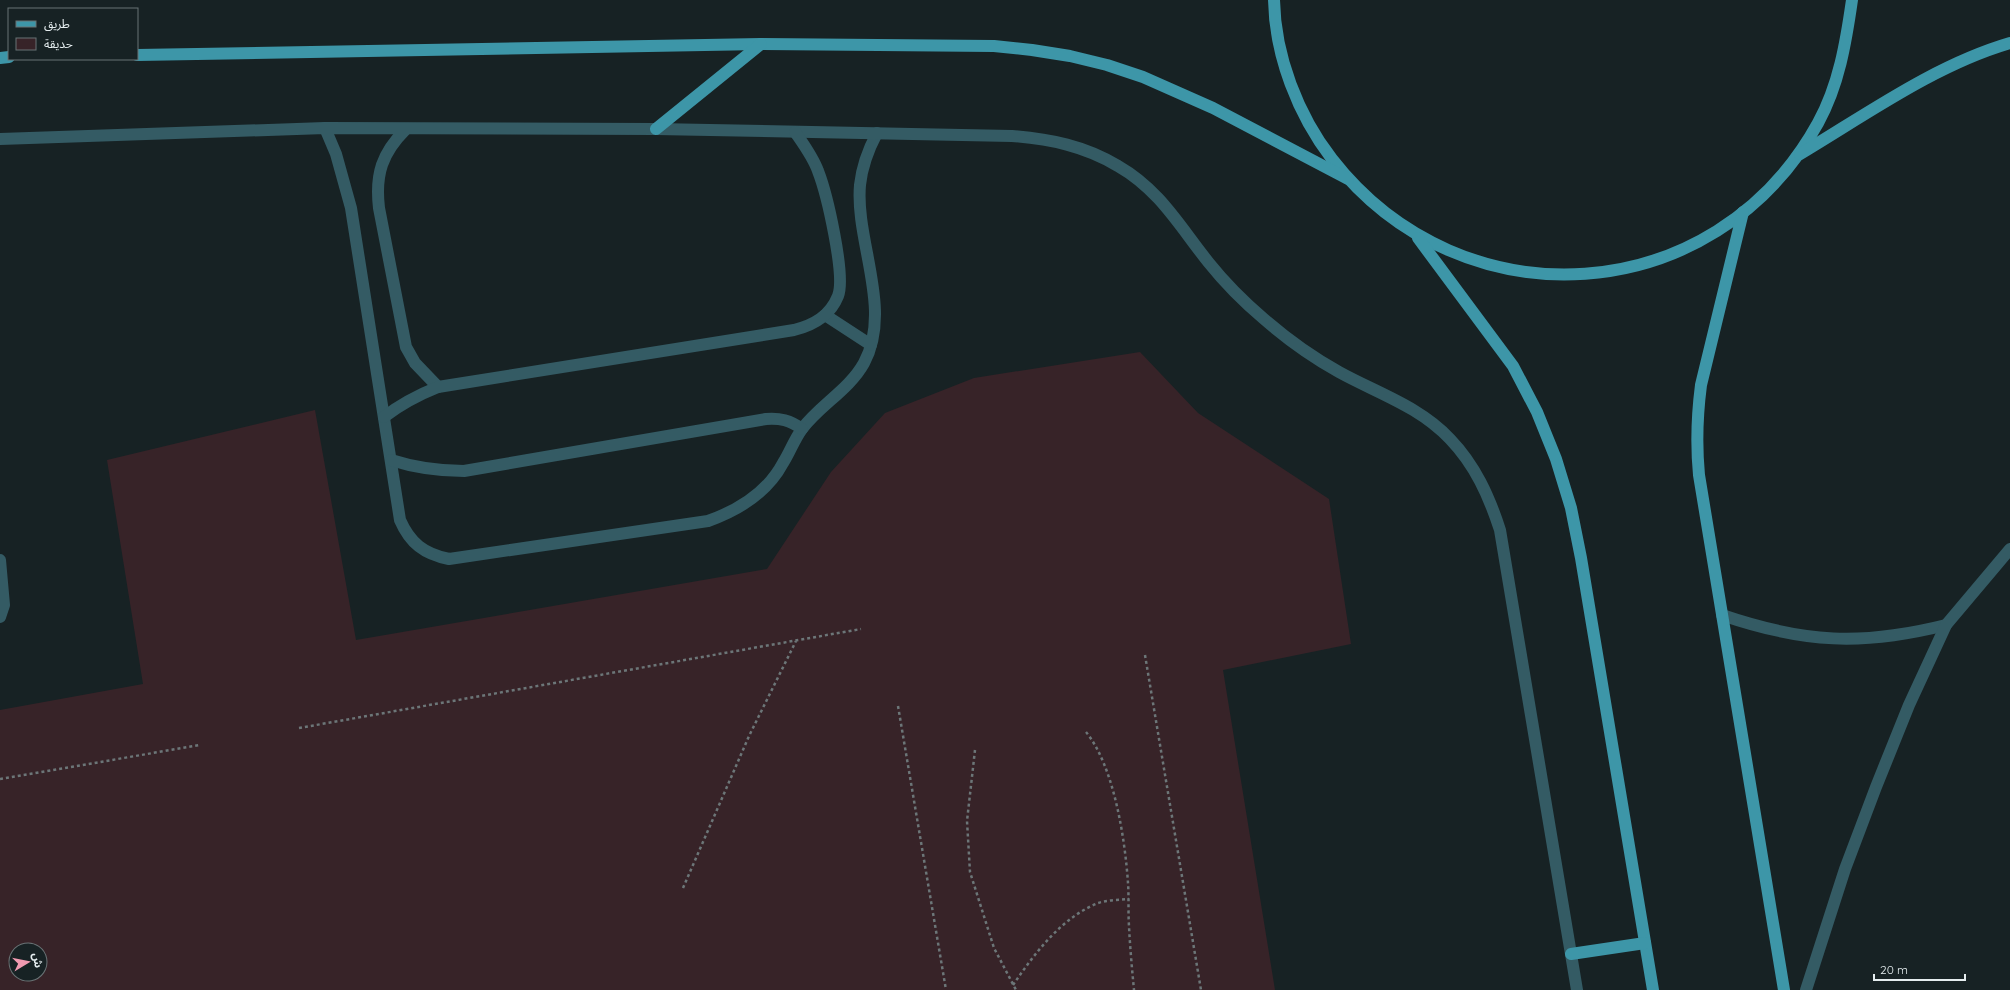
<svg xmlns="http://www.w3.org/2000/svg" width="2010" height="990" viewBox="0 0 2010 990" font-family="Quicksand,'Noto Sans Arabic',sans-serif">
	<style>
		.green { fill: #372328; fill-rule: evenodd }
		.lines { fill: none; stroke-linecap: round; stroke-linejoin: round }
		.path { stroke: #6c7678; stroke-width: 2.5; stroke-dasharray: 3 3; stroke-linecap: butt }
		.minor { stroke: #345b64; stroke-width: 12 }
		.major { stroke: #3d96a8; stroke-width: 12 }
	</style>
	<rect width="100%" height="100%" fill="#172224"/>
	<!-- green -->
	<path class="green" d="M1140,352L1198,413L1329,499L1351,644L1223,670L1275,990H0V710L143,684L107,460L315,410L356,640L767,569L831,472L885,413L974,378ZM16,950H40V974H16Z"/>
	<g class="lines">
		<!-- path -->
		<g class="path">
			<path d="M1145,655L1201,990"/>
			<path d="M898,706L946,990"/>
			<path d="M299,728L861,629"/>
			<path d="M1086,732C1114,766 1125,839 1128,883C1129,897 1128,912 1129,926C1130,947 1132,969 1134,990"/>
			<path d="M975,750L967,821L970,872L994,948L1016,990"/>
			<path d="M0,779L200,745"/>
			<path d="M683,888L749,736L796,641"/>
			<path d="M1013,985C1035,953 1061,918 1098,903C1107,900 1119,900 1129,899"/>
		</g>
		<!-- minor -->
		<g class="minor">
			<path d="M325,128L336,154L351,208L400,520C410,543 424,554 449,559L708,521C739,510 767,493 783,463C790,452 794,440 802,429C820,405 849,390 864,363C893,309 855,241 860,185C862,166 868,150 877,133"/>
			<path d="M406,129C382,153 375,174 379,208L406,347L415,363L438,387"/>
			<path d="M0,139L325,128L656,129L1012,136C1050,139 1085,146 1118,166C1160,190 1180,227 1209,263C1225,283 1244,302 1264,319C1287,339 1312,357 1339,372C1377,393 1419,406 1450,439C1475,465 1489,496 1500,530L1577,990"/>
			<path d="M825,315L871,345"/>
			<path d="M384,417C401,404 418,395 438,387L794,330C814,325 830,316 838,296C846,276 827,194 818,171C813,157 804,145 795,132"/>
			<path d="M391,460C416,468 438,471 464,471L766,419C780,418 790,420 802,429"/>
			<path d="M0,560L4,605L0,617"/>
			<path d="M1722,615C1804,643 1862,646 1946,625"/>
			<path d="M1806,990L1845,869L1876,787L1909,705L1946,625L2010,549"/>
		</g>
		<!-- major -->
		<g class="major">
			<path d="M1274,0C1275,56 1298,115 1332,159C1462,326 1715,310 1818,123C1839,85 1846,42 1852,0"/>
			<path d="M137,55L761,44L994,46L1032,50L1070,56L1107,65L1143,77L1213,108L1348,179"/>
			<path d="M0,58L9,57"/>
			<path d="M656,129L761,44"/>
			<path d="M1800,154C1867,114 1935,65 2010,43"/>
			<path d="M1743,212L1701,385C1697,416 1696,444 1699,475L1784,990"/>
			<path d="M1418,238L1513,366L1537,412L1556,459L1571,508L1581,558L1653,990"/>
			<path d="M1571,954L1645,943"/>
		</g>
	</g>
	<!-- legend -->
	<rect x="8" y="8" width="130" height="52" fill="#172224" stroke="#697375"/>
	<rect x="16" y="21" width="20" height="6" fill="#3d96a8" stroke="#697375"/>
	<text x="44" y="28" font-size="12" fill="#e5edef">طريق</text>
	<rect x="16" y="38" width="20" height="12" fill="#372328" stroke="#697375"/>
	<text x="44" y="48" font-size="12" fill="#e5edef">حديقة</text>
	<!-- north arrow -->
	<g transform="translate(28 962) rotate(80)"><circle r="19" fill="#172224" stroke="#697375"/>
	<path d="M0-3L7 15L0 10L-7 15Z" fill="#f19ab1"/>
	<text y="-6" font-size="11" font-weight="bold" text-anchor="middle" fill="#e5edef">ش</text>
	</g>
	<!-- scale -->
	<path d="M1874 974v6h91v-6" fill="none" stroke="#e5edef" stroke-width="2"/>
	<text x="1880" y="974" font-size="12" fill="#e5edef" stroke="#172224" stroke-width="3" paint-order="stroke">20 m</text>
</svg>
